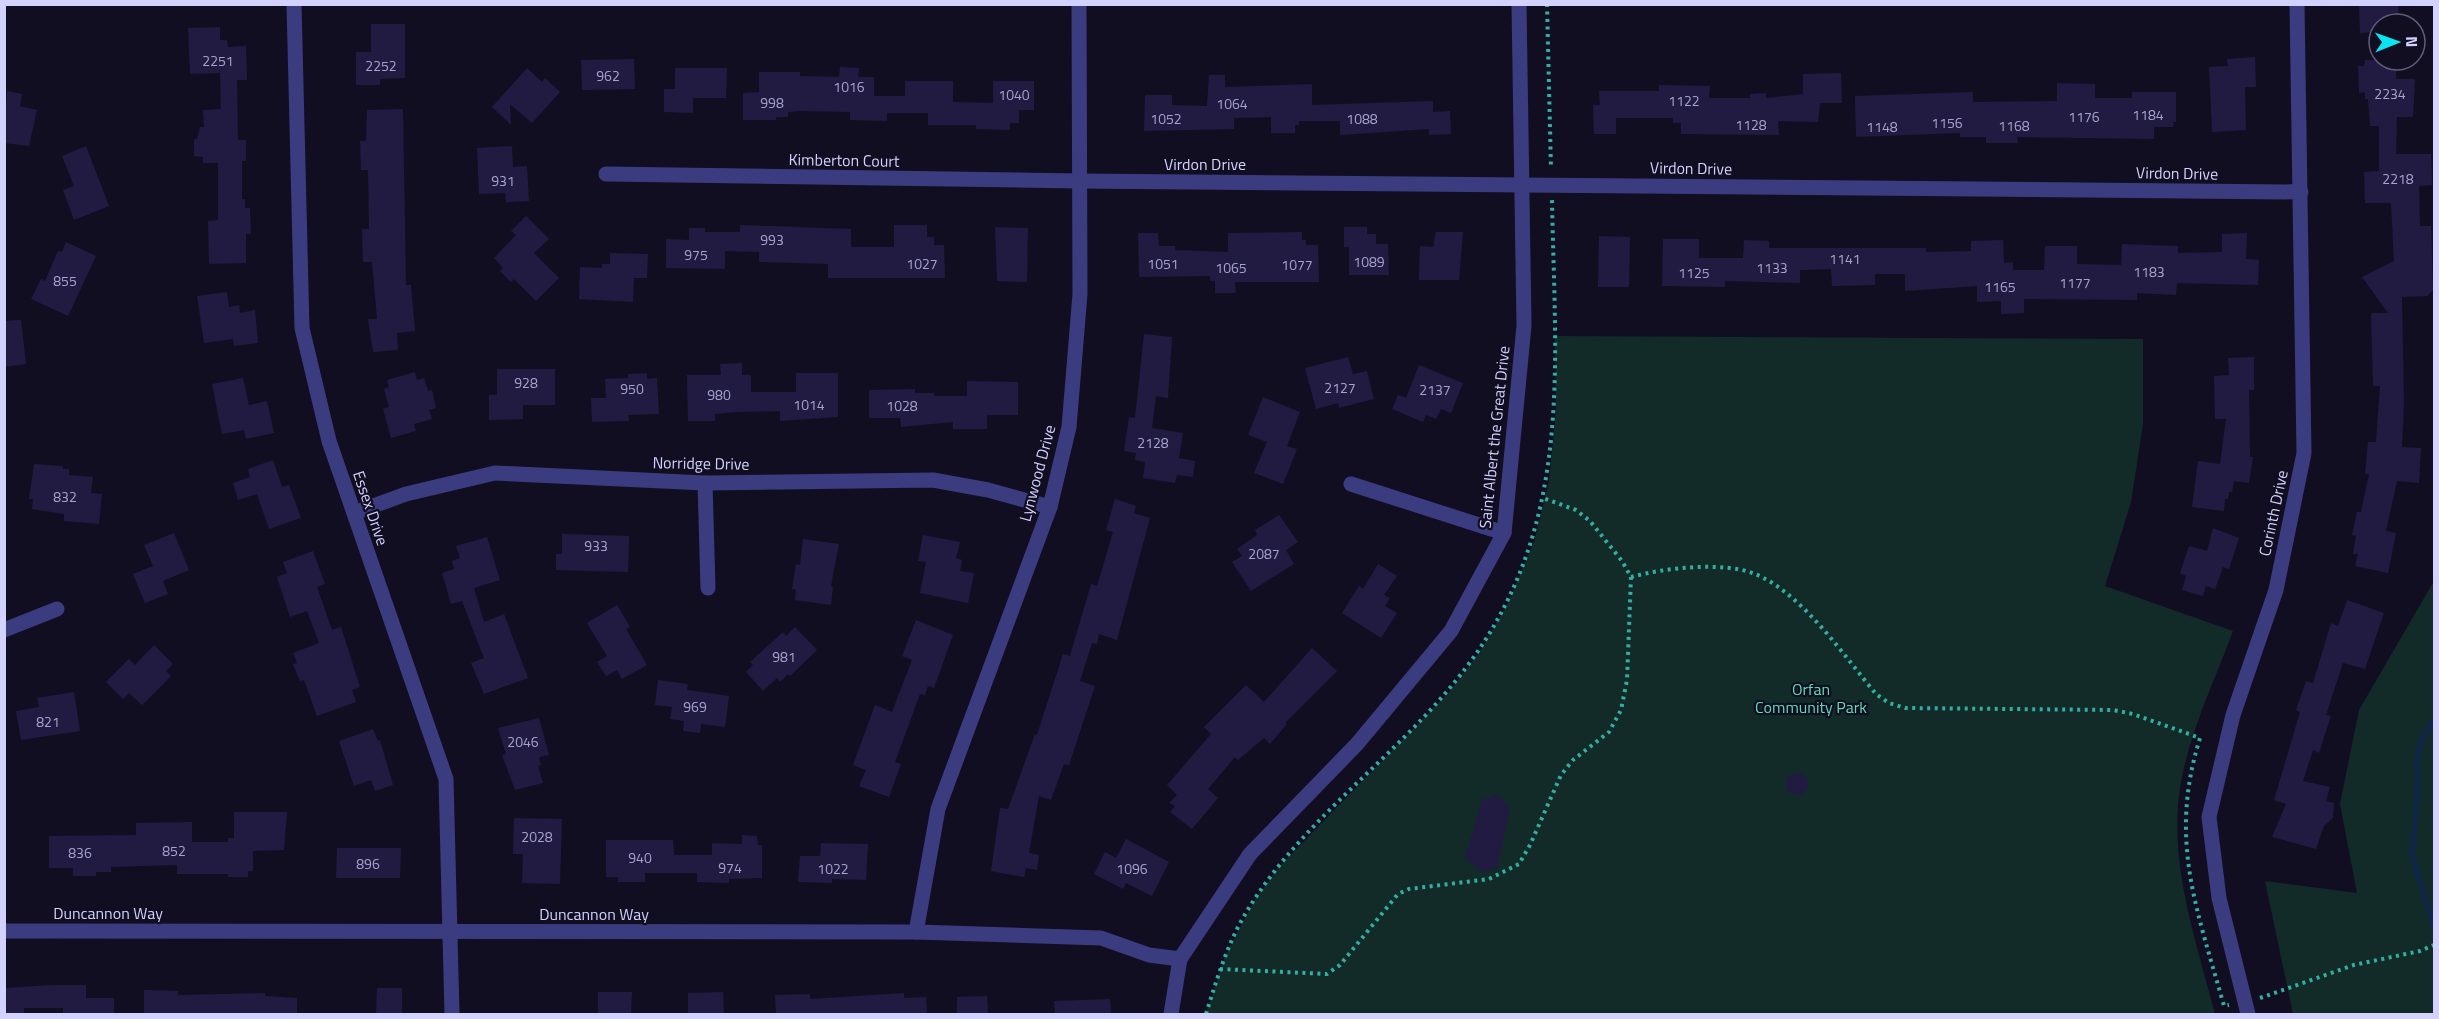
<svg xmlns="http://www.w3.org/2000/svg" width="2439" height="1019" viewBox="0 0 2439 1019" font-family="'Titillium Web',sans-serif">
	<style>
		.green { fill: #122b29 }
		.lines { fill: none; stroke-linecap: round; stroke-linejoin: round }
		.stream { stroke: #0f2645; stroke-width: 6 }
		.building { fill: #211b42 }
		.path { stroke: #33afa1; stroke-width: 4; stroke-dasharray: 3 4.5; stroke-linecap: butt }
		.street { stroke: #3b3c7f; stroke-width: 15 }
		.labels { text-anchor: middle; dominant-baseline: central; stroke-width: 4.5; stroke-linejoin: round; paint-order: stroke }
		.number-label { font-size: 14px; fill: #a6a4ce }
		.street-label { font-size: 16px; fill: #d3d1fd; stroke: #110e22 }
		.park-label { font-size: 16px; fill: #60dab5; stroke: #110e22 }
	</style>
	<rect width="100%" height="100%" fill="#110e22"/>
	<!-- green -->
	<g class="green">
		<path d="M1555,336L2143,339V424L2131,502L2105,586L2233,631C2215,680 2190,731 2181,782C2167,861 2196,939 2215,1014H1206L1225,956L1254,901L1277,869L1450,691L1478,654L1506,607L1534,542L1549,481L1556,411Z"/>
		<path d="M2434,581V1014H2293L2265,881L2357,893L2340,804L2359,710Z"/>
	</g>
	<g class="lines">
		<!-- stream -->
		<path class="stream" d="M2434,719L2421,741L2417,761L2418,784L2412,855L2434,928"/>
	</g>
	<!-- building -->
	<g class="building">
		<path d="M2359,4H2398L2399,24H2379V32L2360,33Z"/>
		<path d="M371,24H405V78L380,79V85H356V52H371Z"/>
		<path d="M220,27V40H227L228,47L246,46L247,80H237L238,140H246V161H242V199H245V208H250L251,234H246V263L209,264L208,221L218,220V163H203V157L194,156V139H197L200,127H204L203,110L221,109L220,73L190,74L188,28Z"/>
		<path d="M2255,57L2256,87H2245L2246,130L2212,132L2209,67L2228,66L2227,59Z"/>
		<path d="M634,59L635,89L582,90L581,60Z"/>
		<path d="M2365,60H2396V79H2415L2413,117H2397L2396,154H2431L2432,185L2419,186L2420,226H2431L2433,290L2427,296L2402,297L2404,404L2402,447L2421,448L2419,483L2397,481L2386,531L2396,533L2388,573L2355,566L2358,554H2353L2356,536L2352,535L2357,512H2361L2369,474H2365L2368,442H2376L2380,386H2373L2371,313H2388L2362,277L2394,261L2391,203H2365L2364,172L2379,171V126H2370L2368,99H2365V92L2359,93L2358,66H2364Z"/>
		<path d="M840,67L859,68L858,77H874V96H905V81H953V102L993,103V81H1034V110H1019V123H1010V130L976,129V125H928V113H887V121L850,120V112L800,111L788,112V117H776V120H743V93L759,92V72H800V76L839,77Z"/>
		<path d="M527,68L542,82L545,78L560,92L532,123L510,104L511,125L492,107Z"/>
		<path d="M675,68H727L726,98H693V113L664,112V89H675Z"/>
		<path d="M1841,73L1842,103H1820L1818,122L1778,121L1779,135L1681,134V123H1673V118H1616V134H1594L1593,105H1600L1599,91H1659V85L1710,86L1709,98H1750V94L1766,93V98L1803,94V74Z"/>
		<path d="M1209,75H1225V87L1312,84V105L1433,101V112L1450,111L1451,134L1429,135V129L1340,135V121H1299V125H1295V133H1271V117L1234,118V129L1144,131L1145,95H1172V105L1207,106Z"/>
		<path d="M2057,83L2095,84V98H2132V92H2176V122H2173L2174,127H2154V139L2017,137L2018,143H1986V137H1960V133L1856,137L1855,96L1973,92V102L2057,101Z"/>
		<path d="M7,91L22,94L20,106L37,110L29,146L4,143Z"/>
		<path d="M403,109L406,285H411L415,331L397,333L398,350L373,352L368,319H377L372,262H363L362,229H369L368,170H361L360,141H366L367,110Z"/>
		<path d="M86,146L109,206L74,220L63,190L74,186L62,156Z"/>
		<path d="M512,146L513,167L527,166L529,201L506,202L505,193L479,194L477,148Z"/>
		<path d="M526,216L549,239L534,253L559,278L536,301L514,279L511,282L500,271L503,268L494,258L516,235L511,231Z"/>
		<path d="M740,225L851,229V247H894V225H927V237H934V245H944L945,278H828V264L759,262V252L725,251V269L666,268V239L689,240V228H705V232H740Z"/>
		<path d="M995,227L1028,228L1027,282L997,281Z"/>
		<path d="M1344,227H1367V234H1376V244H1388L1389,275H1349V247H1344Z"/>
		<path d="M1302,232V240H1306V245H1318L1319,282H1235L1236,293H1215V281H1210V276L1139,277L1138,233H1158L1159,246H1175V250L1228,252V233Z"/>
		<path d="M1436,232H1463L1459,280H1419L1420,246L1433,247Z"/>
		<path d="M2247,233L2246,259L2259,260L2258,285L2177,283L2176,295L2137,293V300L2024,299V313L2001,314V301L1977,302V286L1905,291V274H1875V285L1832,286L1831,269L1800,270V283L1725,281V287L1662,286L1663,239H1699V258H1743L1744,240L1769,241V248H1926V252L1971,251V241L2003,240L2004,263L2013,262V270H2044L2045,246H2077V264L2121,265L2122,244L2178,246V253L2222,252V234Z"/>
		<path d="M1599,236L1630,237L1629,287H1598Z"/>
		<path d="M66,242L96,256L68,316L31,299L41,279L45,281L58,251L62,252Z"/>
		<path d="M610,253L648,254L647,278H634L633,302L579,299L580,267L602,268V264H610Z"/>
		<path d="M227,292L229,307L239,305L240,313L255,310L258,343L234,346L233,339L204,343L197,296Z"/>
		<path d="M21,320L26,364L4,367V321Z"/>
		<path d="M1144,334L1172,337L1168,398L1156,396L1152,428L1183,433L1179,458L1195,461L1193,477L1177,475L1175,483L1143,478L1145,462L1135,460L1136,453L1124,451L1129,417L1135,418Z"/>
		<path d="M1348,357L1353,374L1367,371L1374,399L1339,408L1338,403L1316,409L1305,368Z"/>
		<path d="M2254,357V390H2249L2250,457H2253L2249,483L2234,481L2232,492H2229L2228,499H2225L2224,511L2192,507L2198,461L2220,464L2226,419H2215L2214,376L2229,375L2228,358Z"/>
		<path d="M742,363V375H751V392H796V373H838V417L780,421V411L737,412L715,414V421H688L687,375H721L720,364Z"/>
		<path d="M1419,365L1463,383L1451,413L1441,409L1436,419L1426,415L1423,422L1392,409L1398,395L1406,398Z"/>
		<path d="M497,369H555V405H523V419L489,420V395H497Z"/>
		<path d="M415,372L417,380L424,378L428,391L432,390L436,408L429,410L432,419L414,424L416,431L391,438L383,409L389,407L384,389L389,387L387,380Z"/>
		<path d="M647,373V379L657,378L659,414L628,415L629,421L592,422L591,398H606L605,379L628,378V374Z"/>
		<path d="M243,378L249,405L267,401L274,433L246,439L244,430L222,434L212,384Z"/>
		<path d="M967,381L1018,382V415H987V429H953V422L901,427L900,418H869V390L915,389V393H934V396H967Z"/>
		<path d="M1263,397L1300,412L1287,446L1297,449L1283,484L1254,473L1267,442L1248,435Z"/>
		<path d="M273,460L282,487L289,485L301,518L269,529L257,494L238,500L233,483L250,477L248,469Z"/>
		<path d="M34,464L63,466V469H69V475L93,477L91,493L102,494L99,524L64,521V514L32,509L33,499H29Z"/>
		<path d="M1115,499L1136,506L1134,513L1150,518L1117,640L1099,634L1097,644L1092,643L1080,681L1095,686L1069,765L1064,764L1051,800L1039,796L1029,853L1039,855L1037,870L1026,868L1024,877L991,871L1000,808L1008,809L1035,734L1037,735L1063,654L1070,656L1091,584L1097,586L1113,532L1106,530Z"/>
		<path d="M1279,515L1298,542L1286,550L1294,564L1251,591L1232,562L1242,556L1237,549L1257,535L1255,530Z"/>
		<path d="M2213,528L2239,538L2229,569L2223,567L2215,589L2206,586L2203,596L2182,590L2186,576L2180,573L2189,546L2207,551Z"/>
		<path d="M174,533L189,570L163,581L168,594L145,603L133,574L153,566L144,545Z"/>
		<path d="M562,534L629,536L628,572L556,570V554H562Z"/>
		<path d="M923,535L960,542L956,558L962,560L960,571L974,573L968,603L920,593L926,562L918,561Z"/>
		<path d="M487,537L500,580L474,588L484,622L504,614L528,678L484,694L471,663L484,658L462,601L451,604L442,573L454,569L452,561L460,558L456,546Z"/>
		<path d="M803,539L839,544L831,586L833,587L831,605L795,600L796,590L792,589L796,564L800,565Z"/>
		<path d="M313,551L325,584L317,587L332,630L341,627L360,687L352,690L356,702L317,716L304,680L300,681L293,664L297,663L293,653L319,643L307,611L290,617L277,577L287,573L283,562Z"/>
		<path d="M1378,564L1397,576L1384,595L1390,598L1385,606L1397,613L1381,638L1342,613L1359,586L1363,589Z"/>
		<path d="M2347,600L2384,613L2365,669L2343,663L2326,715L2331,716L2319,753L2313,750L2303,781L2330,787L2326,801L2334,803L2333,818L2324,826L2316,849L2272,837L2286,804L2274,800L2300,712L2296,710L2306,681L2313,683L2331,623L2338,626Z"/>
		<path d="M617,605L630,627L626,629L647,665L622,679L617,670L606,676L597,662L607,656L587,623Z"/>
		<path d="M916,620L953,635L934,688L928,686L925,695L920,694L895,762L901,764L889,797L859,786L866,770L853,765L875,705L892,712L912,660L902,656Z"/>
		<path d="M795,627L817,650L790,676L788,674L780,682L777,678L763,691L746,672L753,665L750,662L783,632L786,636Z"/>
		<path d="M154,645L173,664L166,671L171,676L142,705L129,693L123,699L106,682L129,659L135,665Z"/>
		<path d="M1312,648L1337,671L1285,723L1287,724L1270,744L1264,738L1238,760L1235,757L1208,789L1218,798L1192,829L1170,812L1175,806L1169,803L1177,795L1167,785L1211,734L1204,727L1246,685L1264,702Z"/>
		<path d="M658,680L688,684L687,690L729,696L725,727L701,724L700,733L683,731L684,721L670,719L672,707L655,705Z"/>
		<path d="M74,692L80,731L21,740L16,711L39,707L37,698Z"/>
		<path d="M539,718L549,755L539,757L541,765L538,766L543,783L515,790L502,755L506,754L498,728Z"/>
		<path d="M373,729L378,741L380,740L393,785L375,791L371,780L354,786L339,741Z"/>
		<circle cx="1797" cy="784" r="11"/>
		<path d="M1498,794L1510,809L1497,868L1482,872L1465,858L1482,800Z"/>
		<path d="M234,812H287L284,850L253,851V871H248V877H228V874H177V865L111,867V872H96V876H73V868H49V836L136,835V823L192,822V842H228V838H234Z"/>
		<path d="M514,818L562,819L560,884L522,883L523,854H513Z"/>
		<path d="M742,835L757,836L758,845H762V878L729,879V883L697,882V873H645V882H618V877H606V840H673L674,855H712V843L742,844Z"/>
		<path d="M1126,839L1169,862L1152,896L1126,883L1123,889L1094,874L1105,852L1116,858Z"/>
		<path d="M821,843L868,844L866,880L832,879V883L798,882L800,856H820Z"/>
		<path d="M337,848H401L400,878H336Z"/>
		<path d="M52,985H86V998H114V1014H63V1008H24V1013L4,1014V988Z"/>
		<path d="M377,988H402V1014H376Z"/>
		<path d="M144,990L178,991V995L265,993V996L297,998V1014H144Z"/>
		<path d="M598,992H632L631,1014H598Z"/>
		<path d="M723,992L724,1014H688V993Z"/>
		<path d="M904,993V998L926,997L927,1014H776L775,995L810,994V999Z"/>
		<path d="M987,996L988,1014H957V997Z"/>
		<path d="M1110,999L1111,1014H1055L1054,1001Z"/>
	</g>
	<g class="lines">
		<!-- path -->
		<g class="path">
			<path d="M1547,4L1551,169"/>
			<path d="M1631,577C1664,568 1723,561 1755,574C1802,593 1844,656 1876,694L1889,703L1905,708L2113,710L2133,714L2200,738C2168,840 2197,909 2224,1006L2229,1005"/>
			<path d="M1220,969L1327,974L1340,965L1398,894L1409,889L1489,879L1519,864L1530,845L1561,775L1573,760L1609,732L1621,710L1627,680L1631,577L1622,561L1590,521L1576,510L1543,498"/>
			<path d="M2260,998L2354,965L2420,951L2434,945"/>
			<path d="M1206,1014C1215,985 1224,955 1238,927C1292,825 1396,760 1465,669C1574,526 1555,369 1552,200"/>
		</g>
		<!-- street -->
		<g class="street">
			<path d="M294,4L302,328L329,441L446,779L452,1014"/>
			<path d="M606,174L1080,181L2301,192"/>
			<path d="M705,483L708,588"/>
			<path d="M1351,484L1504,533"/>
			<path d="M354,513L406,494L495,473L705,483L933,480L988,490L1050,507"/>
			<path d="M4,630L57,609"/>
			<path d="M4,931L916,932L1101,938L1149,955L1180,959"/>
			<path d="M916,932L938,809L1050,507L1069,427L1080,294L1079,4"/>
			<path d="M1171,1014L1180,959L1250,854L1357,744L1451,631L1504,533L1524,326L1519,4"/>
			<path d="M2248,1014L2219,898L2209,817L2233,715L2276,590L2304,453L2297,4"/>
		</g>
	</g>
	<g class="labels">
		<!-- number labels -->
		<g class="number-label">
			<text x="218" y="60">2251</text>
			<text x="381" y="65">2252</text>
			<text x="608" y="75">962</text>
			<text x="849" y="86">1016</text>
			<text x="2390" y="93">2234</text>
			<text x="1014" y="94">1040</text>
			<text x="1684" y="100">1122</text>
			<text x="772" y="102">998</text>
			<text x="1232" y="103">1064</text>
			<text x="2148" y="114">1184</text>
			<text x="2084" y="116">1176</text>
			<text x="1166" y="118">1052</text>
			<text x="1362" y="118">1088</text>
			<text x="1947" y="122">1156</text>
			<text x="1751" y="124">1128</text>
			<text x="2014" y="125">1168</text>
			<text x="1882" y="126">1148</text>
			<text x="2398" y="178">2218</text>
			<text x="503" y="180">931</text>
			<text x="772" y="239">993</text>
			<text x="696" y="254">975</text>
			<text x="1845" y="258">1141</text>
			<text x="1369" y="261">1089</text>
			<text x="922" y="263">1027</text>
			<text x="1163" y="263">1051</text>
			<text x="1297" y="264">1077</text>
			<text x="1231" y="267">1065</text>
			<text x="1772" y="267">1133</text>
			<text x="2149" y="271">1183</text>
			<text x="1694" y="272">1125</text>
			<text x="65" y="280">855</text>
			<text x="2075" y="282">1177</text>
			<text x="2000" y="286">1165</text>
			<text x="526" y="382">928</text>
			<text x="1340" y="387">2127</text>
			<text x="632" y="388">950</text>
			<text x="1435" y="389">2137</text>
			<text x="719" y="394">980</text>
			<text x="809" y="404">1014</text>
			<text x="902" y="405">1028</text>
			<text x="1153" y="442">2128</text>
			<text x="65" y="496">832</text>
			<text x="596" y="545">933</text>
			<text x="1264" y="553">2087</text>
			<text x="784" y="656">981</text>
			<text x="695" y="706">969</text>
			<text x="48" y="721">821</text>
			<text x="523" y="741">2046</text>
			<text x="537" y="836">2028</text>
			<text x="174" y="850">852</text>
			<text x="80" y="852">836</text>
			<text x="640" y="857">940</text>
			<text x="368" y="863">896</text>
			<text x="730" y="867">974</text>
			<text x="833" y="868">1022</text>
			<text x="1132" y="868">1096</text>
		</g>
		<!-- street labels -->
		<g class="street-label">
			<text transform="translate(844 160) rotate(1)">Kimberton Court</text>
			<text x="1205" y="164">Virdon Drive</text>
			<text transform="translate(1691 168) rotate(1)">Virdon Drive</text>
			<text transform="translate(2177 173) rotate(1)">Virdon Drive</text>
			<text transform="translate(1494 437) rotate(-84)">Saint Albert the Great Drive</text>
			<text transform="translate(701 463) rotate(1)">Norridge Drive</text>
			<text transform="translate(1037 473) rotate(-75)">Lynwood Drive</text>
			<text transform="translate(371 508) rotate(71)">Essex Drive</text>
			<text transform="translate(2273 513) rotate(-78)">Corinth Drive</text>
			<text x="108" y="913">Duncannon Way</text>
			<text x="594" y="914">Duncannon Way</text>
		</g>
		<!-- park labels -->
		<g class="park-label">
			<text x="1811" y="689">Orfan<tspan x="1811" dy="18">Community Park</tspan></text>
		</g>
	</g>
	<!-- border -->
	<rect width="2439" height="1019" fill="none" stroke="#d3d1fd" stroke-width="12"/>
	<!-- north arrow -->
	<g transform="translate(2397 42) rotate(89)"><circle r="28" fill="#110e22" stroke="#5f5c7a" stroke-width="1.5"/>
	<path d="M0-4.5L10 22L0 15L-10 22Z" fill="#09e6f1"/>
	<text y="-9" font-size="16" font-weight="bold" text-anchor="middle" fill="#d3d1fd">N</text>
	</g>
</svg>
